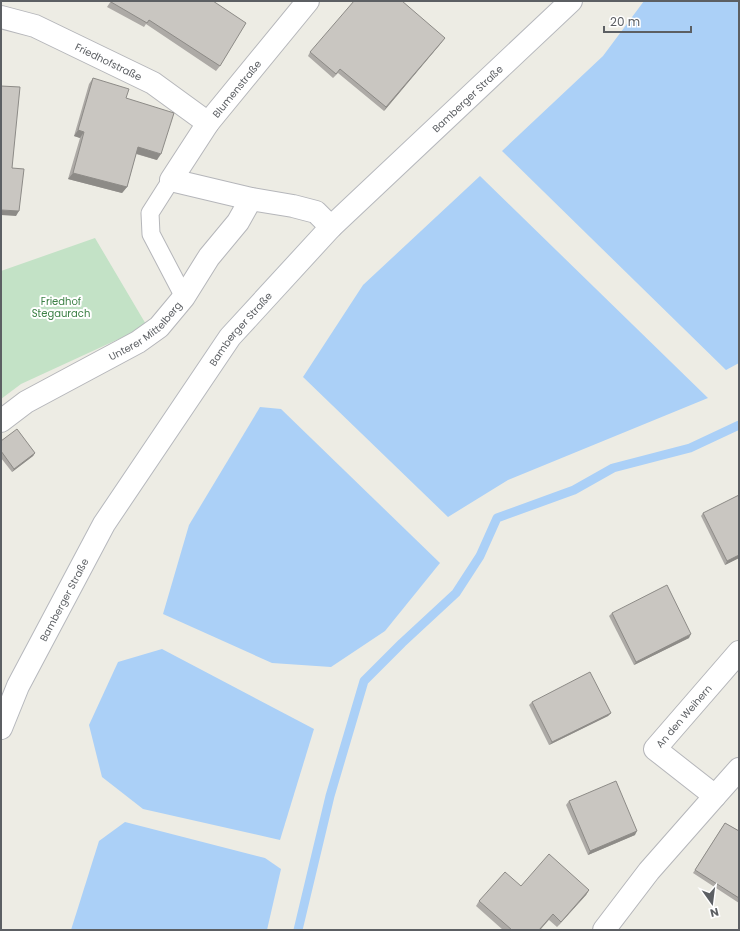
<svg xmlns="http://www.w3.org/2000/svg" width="740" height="931" viewBox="0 0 740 931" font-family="Poppins,sans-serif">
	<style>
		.green { fill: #c3e2c6 }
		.water { fill: #abd0f7 }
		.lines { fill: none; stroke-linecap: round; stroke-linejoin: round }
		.stream { stroke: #abd0f7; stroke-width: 9 }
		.lane-casing { stroke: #b5b6ba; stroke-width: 19 }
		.street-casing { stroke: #b5b6ba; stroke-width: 24 }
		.secondary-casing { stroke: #b6b8bd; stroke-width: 24 }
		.lane { stroke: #fff; stroke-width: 17 }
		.street { stroke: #fff; stroke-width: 22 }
		.secondary { stroke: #fff; stroke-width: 22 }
		.wall { fill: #adaaa6 }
		.shaded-wall { fill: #8d8b87 }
		.building { fill: #c9c6c1; stroke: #8d8b87 }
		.labels { text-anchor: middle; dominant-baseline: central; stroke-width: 4; stroke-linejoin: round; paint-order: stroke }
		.street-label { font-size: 10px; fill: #5c5f63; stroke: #fff }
		.park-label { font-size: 10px; fill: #3d8146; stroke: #fff }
	</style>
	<rect width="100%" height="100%" fill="#edece4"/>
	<!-- green -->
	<path class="green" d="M95,238L147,326L21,384L1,399V271Z"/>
	<!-- water -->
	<g class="water">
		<path d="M644,1H739V363L726,370L502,151L603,56Z"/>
		<path d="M480,176L708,398L508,480L448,517L303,377L363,285Z"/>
		<path d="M260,407L281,409L440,563L385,631L331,667L272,663L163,614L189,525Z"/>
		<path d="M162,649L314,729L280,840L143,809L102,777L89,725L118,662Z"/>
		<path d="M125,822L265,858L281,869L267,930H71L99,841Z"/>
	</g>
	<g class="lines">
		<!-- stream -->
		<path class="stream" d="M298,930L330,796L364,681L402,643L456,593L480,556L497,518L574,490L613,468L690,448L739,425"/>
		<!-- lane casing -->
		<g class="lane-casing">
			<path id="lane" d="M171,180L150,213L151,234L184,297"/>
		</g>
		<!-- street casing -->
		<g class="street-casing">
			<g id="street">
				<path d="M308,1L208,123L171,180L251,199L293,206L316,212L331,227"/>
				<path id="s1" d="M1,17L35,26L153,83L208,123"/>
				<path id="s2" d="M1,421L26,402L138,342L159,327L184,297L209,257L238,222L251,199"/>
				<path d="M715,796L739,769"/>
				<path id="s3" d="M604,930L649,871L715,796L655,749L739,652"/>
			</g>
		</g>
		<!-- secondary casing -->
		<g class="secondary-casing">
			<g id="secondary">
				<path id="s4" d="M1,728L18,686L104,524L230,337L331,227L571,1"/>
			</g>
		</g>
		<!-- lane -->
		<use href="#lane" class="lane"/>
		<!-- street -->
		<use href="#street" class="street"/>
		<!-- secondary -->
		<use href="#secondary" class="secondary"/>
	</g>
	<!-- wall -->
	<g class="wall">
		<path d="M111,1H213L220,66L216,71L146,24L144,27L107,7Z"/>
		<path d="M442,42L384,111L338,73L333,78L308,56L310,52Z"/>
		<path d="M93,78L126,98L157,160L136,154L127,187L122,193L68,179L80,138L74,136L89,84Z"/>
		<path d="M1,441L35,453L33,456L12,472L1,458Z"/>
		<path d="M703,513L739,558L725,565L701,516Z"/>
		<path d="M612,613L689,638L634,665L609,616Z"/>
		<path d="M532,702L611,713L608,716L549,745L529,705Z"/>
		<path d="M569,801L635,835L588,855L566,805Z"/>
		<path d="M725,823L739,831V903L693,873Z"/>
		<path d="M521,886L589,890L586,895L557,927L549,920L540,930H503L476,906L479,901Z"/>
	</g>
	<!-- shaded-wall -->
	<g class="shaded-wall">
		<path d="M445,38L442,42L384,111L386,107Z"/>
		<path d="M78,130L84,132L80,138L74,136Z"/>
		<path d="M138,147L161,154L157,160L134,153Z"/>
		<path d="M73,173L127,187L122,193L68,179Z"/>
		<path d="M1,210L19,211L16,216L1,215Z"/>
		<path d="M35,453L33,456L12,472L14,469Z"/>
		<path d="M739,555V558L725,565L727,561Z"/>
		<path d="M691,634L689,638L634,665L636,662Z"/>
		<path d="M611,713L608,716L549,745L552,742Z"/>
		<path d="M637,831L635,835L588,855L590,851Z"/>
		<path d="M589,890L586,895L557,927L561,922Z"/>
		<path d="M553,914L540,930H539Z"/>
	</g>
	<!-- building -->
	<g class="building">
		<path d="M111,1H213L246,23L220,66L149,20L147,23L111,2Z"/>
		<path d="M354,1H402L445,38L386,107L340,69L336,74L310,52Z"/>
		<path d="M93,78L129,89L126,98L174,113L161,154L138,147L127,187L73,173L84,132L78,130Z"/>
		<path d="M1,86L20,87L12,168L24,169L19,211L1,210Z"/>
		<path d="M17,429L35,453L14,469L1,451V441Z"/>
		<path d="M739,495V555L727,561L703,513Z"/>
		<path d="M667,585L691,634L636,662L612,613Z"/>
		<path d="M590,672L611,713L552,742L532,702Z"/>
		<path d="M616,781L637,831L590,851L569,801Z"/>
		<path d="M725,823L739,831V898L695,870Z"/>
		<path d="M549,854L589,890L561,922L553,914L539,930H512L479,901L505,872L521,886Z"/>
	</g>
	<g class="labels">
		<!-- street labels -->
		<g class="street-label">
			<text stroke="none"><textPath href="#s1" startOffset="117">Friedhofstraße</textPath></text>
			<text transform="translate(237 89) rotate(-51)">Blumenstraße</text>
			<text stroke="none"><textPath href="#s4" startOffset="791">Bamberger Straße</textPath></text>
			<text stroke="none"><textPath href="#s2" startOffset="171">Unterer Mittelberg</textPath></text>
			<text stroke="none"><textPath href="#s4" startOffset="467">Bamberger Straße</textPath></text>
			<text stroke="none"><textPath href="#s4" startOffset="143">Bamberger Straße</textPath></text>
			<text stroke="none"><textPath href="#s3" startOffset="294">An den Weihern</textPath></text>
		</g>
		<!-- park labels -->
		<g class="park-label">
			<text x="61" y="301">Friedhof<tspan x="61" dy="12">Stegaurach</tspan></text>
		</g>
	</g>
	<!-- border -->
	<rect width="740" height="931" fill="none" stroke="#5c5f63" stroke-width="4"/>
	<!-- north arrow -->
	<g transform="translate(712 903) rotate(166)" stroke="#ffffff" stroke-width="3" paint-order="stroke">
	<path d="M0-3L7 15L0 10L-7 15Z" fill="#5c5f63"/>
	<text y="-6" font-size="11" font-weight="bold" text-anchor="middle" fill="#5c5f63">N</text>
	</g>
	<!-- scale -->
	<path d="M604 26v6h87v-6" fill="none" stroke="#5c5f63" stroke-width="2"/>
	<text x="610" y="26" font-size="12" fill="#5c5f63" stroke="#ffffff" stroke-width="3" paint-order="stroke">20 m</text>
</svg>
